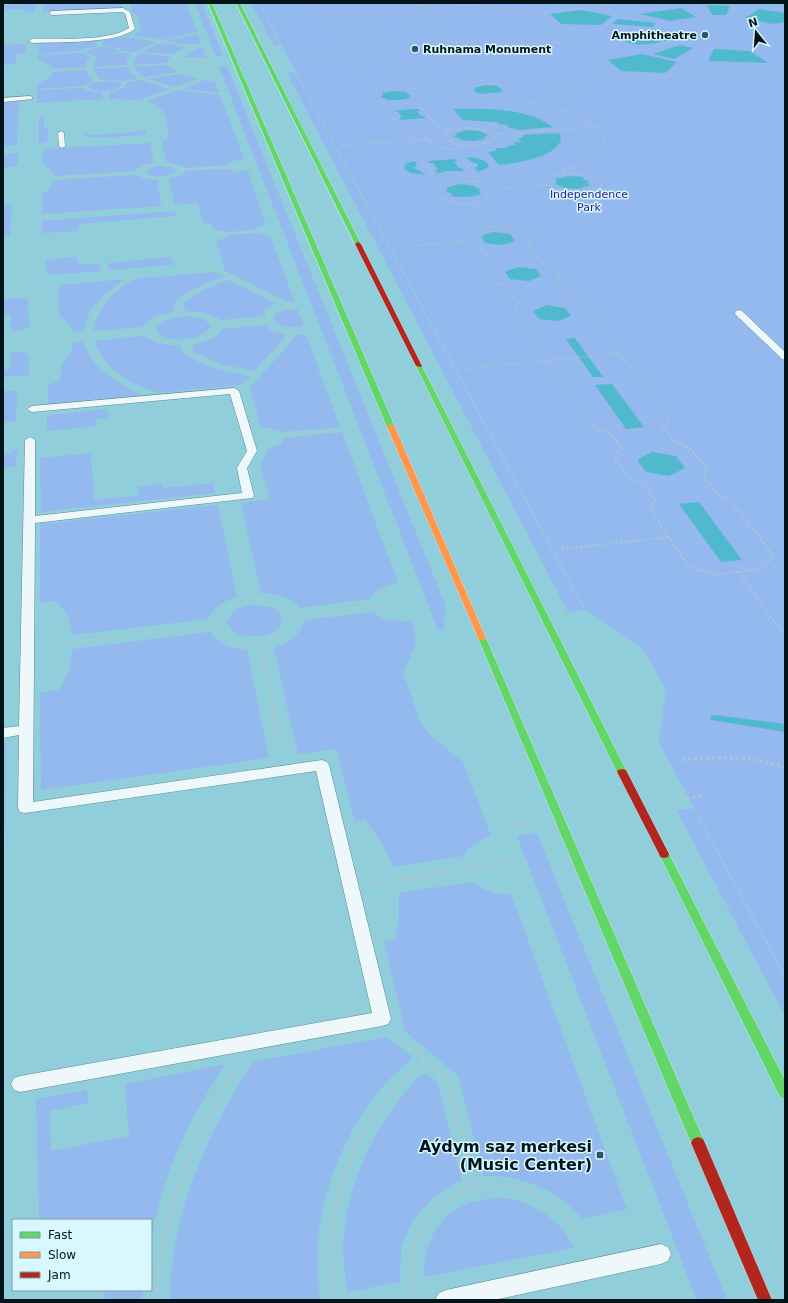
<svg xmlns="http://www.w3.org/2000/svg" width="788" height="1303" viewBox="0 0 788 1303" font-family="'DejaVu Sans',sans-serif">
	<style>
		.green { fill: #93b9ee }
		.water { fill: #50b9ce }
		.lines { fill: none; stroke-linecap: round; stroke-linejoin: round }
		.stream { fill: #50b9ce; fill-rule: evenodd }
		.lane-casing { stroke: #608891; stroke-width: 1 }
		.fast-casing { stroke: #cde9ef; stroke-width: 1 }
		.slow-casing { stroke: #cde9ef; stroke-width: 1 }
		.jam-casing { stroke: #cde9ef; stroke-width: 1 }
		.path-far4 { stroke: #b5c6c9; stroke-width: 1; stroke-dasharray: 1 1.5; stroke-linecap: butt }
		.path-far3 { stroke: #b5c6c9; stroke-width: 1.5; stroke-dasharray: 1 1.5; stroke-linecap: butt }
		.path-far2 { stroke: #b5c6c9; stroke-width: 2; stroke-dasharray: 2 2.5; stroke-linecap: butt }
		.path-far1 { stroke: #b5c6c9; stroke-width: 3; stroke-dasharray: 2.5 3.5; stroke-linecap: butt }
		.path { stroke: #b5c6c9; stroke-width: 3.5; stroke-dasharray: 3 4.5; stroke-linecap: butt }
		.lane { fill: #eef8fa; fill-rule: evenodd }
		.fast { fill: #63d668; fill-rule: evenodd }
		.slow { fill: #ff974d; fill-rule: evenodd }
		.jam { fill: #b3261e; fill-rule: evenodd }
		.poi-dot { fill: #32555d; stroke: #d9f7fe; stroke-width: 1.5 }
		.labels { text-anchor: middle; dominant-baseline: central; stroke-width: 3; stroke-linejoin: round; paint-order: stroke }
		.far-poi-label { font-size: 11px; font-weight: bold; fill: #001419; stroke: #d9f7fe; text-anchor: end }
		.far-park-label { font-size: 11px; fill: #25248d; stroke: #d9f7fe }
		.near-poi-label { font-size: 16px; font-weight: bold; fill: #001419; stroke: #d9f7fe; text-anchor: end }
	</style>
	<rect width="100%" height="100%" fill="#90cedc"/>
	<!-- green -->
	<g class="green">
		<path d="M48,3H121L122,8L43,12V5Z"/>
		<path d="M130,3H186L197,32L161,40L133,35L139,31L141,28L139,18L131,11Z"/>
		<path d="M195,3H202L223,56L216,57Z"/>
		<path d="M251,3H258L280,45H273Z"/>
		<path d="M259,3H785V975L659,743L666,689L643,649L585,609Z"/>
		<path d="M35,4V12L24,13L26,9L4,10L3,5Z"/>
		<path d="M198,34L201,43L191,45L166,41Z"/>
		<path d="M127,37L156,42L135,52L122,51L119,48L103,46V40Z"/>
		<path d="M96,40L97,46L86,48L80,51L38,54L39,43Z"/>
		<path d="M161,43L186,47L173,54L141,52Z"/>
		<path d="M26,44V53L17,54L16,64L3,65V45Z"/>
		<path d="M104,47L113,48L118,50C111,57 93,58 85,52L93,48Z"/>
		<path d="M203,47L206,57L182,58L189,53Z"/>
		<path d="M80,53L90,56L86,63L85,67L53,69L49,64L38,60V55Z"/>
		<path d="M119,53L132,54L128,58L126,65L93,67L97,57Z"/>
		<path d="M138,54L170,56L167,63L133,65L135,58Z"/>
		<path d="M168,65L176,72L144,77L138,73L134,67Z"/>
		<path d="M227,66L445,604L444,630H438L219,67Z"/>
		<path d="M127,67L132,74L138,78L123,81L101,80L93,69Z"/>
		<path d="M86,70L87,74L94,81L82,86L37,89L38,84L50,77L53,72Z"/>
		<path d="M295,72L584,610L568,612L287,73Z"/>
		<path d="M179,74L198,79L174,87L148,79Z"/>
		<path d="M142,80L169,89L139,100L110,99L109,92L122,89L127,85L126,83Z"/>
		<path d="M205,80L215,82L219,93L182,89Z"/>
		<path d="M107,81L118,82L122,85C116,92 95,93 88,87L92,83Z"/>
		<path d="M82,88L89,91L102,92L103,99L37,103V90Z"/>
		<path d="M177,90L220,95L244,159L233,161L226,165L186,168L180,165L166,162L162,142L169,137C165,117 168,108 146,101Z"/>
		<path d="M19,101L17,145L3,146V102Z"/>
		<path d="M39,117H44V127H48V141L39,144Z"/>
		<path d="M146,130V134L143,135L96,138L85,136V134H93V135L135,132V131Z"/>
		<path d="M150,143L154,163L143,165L134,171L54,176L49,168L43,164V151L47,149Z"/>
		<path d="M19,153L18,166L3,167V154Z"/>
		<path d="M157,166L171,167L176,170C170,178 153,178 146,172L149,169Z"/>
		<path d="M227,169L236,172L248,171L266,225L260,226L254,230L228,232L213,229L212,225L203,222L198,203L175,205L169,179L183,175L186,171Z"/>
		<path d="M135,175L146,179L157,180L161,206L42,214V195L49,189L54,180Z"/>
		<path d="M12,205L10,235H3V206Z"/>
		<path d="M175,211L176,216L79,224V231L42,233V221Z"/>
		<path d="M255,233L270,236L294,300L292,301H285L225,271L216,240L223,239L229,235Z"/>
		<path d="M77,257L78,265L100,263L101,271L53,275L46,273V260Z"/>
		<path d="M171,257L173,265L109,270L108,263Z"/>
		<path d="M214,272L223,277C205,283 186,291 172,305L174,312L153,317L142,327L94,331C95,310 118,285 137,279C144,277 152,277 159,277C177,275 196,274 214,272Z"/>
		<path d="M125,279C106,292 86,307 84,331L74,332L67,321L59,316L58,289L62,285Z"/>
		<path d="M229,280L276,304L264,309L265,316L221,320L207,313L185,311L184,304C196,292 213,285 229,280Z"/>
		<path d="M28,298L29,327L24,330L11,331V314L3,315V300Z"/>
		<path d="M292,309H297L303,325C294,329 277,328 273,318L277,313Z"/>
		<path d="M185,316C194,317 204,317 210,325L209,329C198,341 166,345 156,330L157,326L168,319Z"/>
		<path d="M268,325L270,331L287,335L254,371L220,364L194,352L192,345C204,342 216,340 223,329Z"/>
		<path d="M297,335H306L340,427L283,432L269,428H261L250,388Z"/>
		<path d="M143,336L158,343L180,346L182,353C202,366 226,372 250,376L241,385L157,393C132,384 102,368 95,341Z"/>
		<path d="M74,342H84C91,370 118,383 142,395L48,404V385L61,380V364L69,356Z"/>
		<path d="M11,352H21L28,354L29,375L3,377V370L11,369Z"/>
		<path d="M17,390L16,421L3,423V391Z"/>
		<path d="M107,409L108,418L95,419L96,426L47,431V415Z"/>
		<path d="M342,432L398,583C386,586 376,588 369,599L300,608C291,596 275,594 261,593L241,503L270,499L260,465L269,448L281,444L285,438Z"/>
		<path d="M17,449L16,466L3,468V455L11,454L12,450Z"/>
		<path d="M91,453L94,500L140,495L138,487L162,484L163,488L213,483L215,493L41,512L40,458Z"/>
		<path d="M218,505L237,597C225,600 214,607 208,619L73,635L68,616L57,601L40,603V524Z"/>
		<path d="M252,605C261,605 287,607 281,624C275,637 250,639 238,634C233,632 230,628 227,623C230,611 240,607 252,605Z"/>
		<path d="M373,612C384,622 397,621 412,621C421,645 411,652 403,673L421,724L435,739L463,762L491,836C479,840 470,844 464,856L393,867C386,849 377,835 365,820L355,822L336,749L298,754L274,648C289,643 300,636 305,620Z"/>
		<path d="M210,632C219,645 232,649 247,650L269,758L41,790L40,693L59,690L69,671L73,649Z"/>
		<path d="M6,743L4,855L3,856V744Z"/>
		<path d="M693,808L785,978V1016L677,811Z"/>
		<path d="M537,833L727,1300H697L517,836Z"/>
		<path d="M472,882C485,891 495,895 511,894L627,1209L582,1219C562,1195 534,1180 503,1177C497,1176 490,1175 484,1177L458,1076L405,1031L384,941L395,940L399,916V893Z"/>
		<path d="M386,1037L411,1056L412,1060C359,1097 323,1179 318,1242C316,1262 318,1281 320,1300H170C170,1215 208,1132 253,1062Z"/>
		<path d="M226,1064C188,1119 164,1172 151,1239V1220H39L36,1099L87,1090L88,1103L50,1111L51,1151L129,1136L125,1084Z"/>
		<path d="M426,1073L438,1083L462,1182H458L433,1198L413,1220L401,1247L400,1282L347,1292C345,1273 342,1254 344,1234C349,1187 368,1141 397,1103C406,1092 413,1079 426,1073Z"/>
		<path d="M491,1198C499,1198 508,1198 516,1200C539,1207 565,1224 573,1248L424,1277L425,1254L434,1232L448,1214L468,1203Z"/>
		<path d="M103,1290H143L142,1300H106Z"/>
	</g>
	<!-- water -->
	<g class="water">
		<path d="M707,5L730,6L726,15H712Z"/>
		<path d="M681,8L696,17L671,21L640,14Z"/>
		<path d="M759,9L785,13V22L773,24L745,18Z"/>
		<path d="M581,10L612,16L601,25L561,24L550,14Z"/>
		<path d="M618,19L656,23L652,27L612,24Z"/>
		<path d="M617,32H658L660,35L670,40C652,43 627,52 617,32Z"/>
		<path d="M680,45L693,48L674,59L653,54Z"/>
		<path d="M714,49L750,51L768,63L708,61Z"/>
		<path d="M642,54L677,62L665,73L621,71L608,60Z"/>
		<path d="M485,85L498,86L499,88L503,89L501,90L503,92L481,94L473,91L476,89L474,88Z"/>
		<path d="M393,91L407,92V94L411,95L409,96L411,98L399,100H388L381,97L383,95L382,93Z"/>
		<path d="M412,109H418L420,111H417L421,116H424L426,118L401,120L399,118L402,117L398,112L394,111Z"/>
		<path d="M453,109C485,108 527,108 553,127L518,130L507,127L508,125L498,124V122H494L463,120Z"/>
		<path d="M468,130L479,131L488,135L484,137L485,139L473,141L462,140L453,136L457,135L456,133Z"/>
		<path d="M559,133L561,139C556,158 516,163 499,165L488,152L496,151L497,148H507V146L515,145L516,144L513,143L521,141V140L517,139L523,137V135Z"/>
		<path d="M467,157C475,158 485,158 489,166L487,168L478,172L475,168L478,165V164L470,161Z"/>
		<path d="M455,159L457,161L454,162L459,168H462L464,171H443L444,172L437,173L435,170H438L433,163H430L428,161Z"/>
		<path d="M415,161L417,165L414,168L422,172L425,175L411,173L404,169L405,164Z"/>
		<path d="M567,176L583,177L584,180L590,181L587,183L590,185L578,189L565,188L555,184L557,182L555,179C559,177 563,179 567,176Z"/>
		<path d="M459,184L475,186L476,188L481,189L479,191L481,194C474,197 459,198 452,196L451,193L445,192L448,190L446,188Z"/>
		<path d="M493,232L510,234L515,241L503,245L485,243L481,236Z"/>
		<path d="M518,267L536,269L541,276L529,281L510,279L505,272Z"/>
		<path d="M547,305L565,308L571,316L558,321L539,319L533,311Z"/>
		<path d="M575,338L603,377H593L566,339Z"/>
		<path d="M612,384L644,427L626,429L595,385Z"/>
		<path d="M652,452L676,456L685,468L669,476L646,472L637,460Z"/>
		<path d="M699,502L742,560L721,562L679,504Z"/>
	</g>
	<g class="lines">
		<!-- stream -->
		<path class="stream" d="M715,715L785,724V732L711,720L710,718L711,716Z"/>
		<!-- lane casing -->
		<g class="lane-casing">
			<g id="lane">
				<path d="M123,8L130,12L135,29C118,44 56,42 32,43L29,41L32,39C58,38 108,42 129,28L125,13L122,12L52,15L49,13L52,11Z"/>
				<path d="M30,96L32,97V99L3,102V98Z"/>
				<path d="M61,131L64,133L65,146L62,148L59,146L58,133Z"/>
				<path d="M739,310L742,311L785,352V360L782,359L736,315L735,313L736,311Z"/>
				<path d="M234,388L239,391L257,451L247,468L254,496L252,498L35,523L33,802L322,760L327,762L329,765L391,1019L388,1024L382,1026L20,1092L14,1090L11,1084L14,1078L20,1076L372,1013L316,771L25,813L20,812L18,808L19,735L3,738V728L19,726L25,440L30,437L35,440V516L242,493L237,468L247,451L230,394L32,412L27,409L32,406Z"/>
				<path d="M661,1244L668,1247L671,1254L668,1261L661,1264L494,1300H435L439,1293L446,1290Z"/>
			</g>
		</g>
		<!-- fast casing -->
		<g class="fast-casing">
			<g id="fast">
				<path d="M208,3H212L395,427L394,429H388L387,427Z"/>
				<path d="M236,3H240L361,244L360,245L355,244Z"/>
				<path d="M419,364L422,366L627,772L626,774H618L617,772L416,366Z"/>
				<path d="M482,635L486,638L705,1143L703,1147L698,1149L693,1147L691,1143L478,638Z"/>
				<path d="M664,850L668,851L669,854L785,1080V1099L780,1097L659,854L660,851Z"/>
			</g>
		</g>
		<!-- slow casing -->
		<g class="slow-casing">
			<path id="slow" d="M388,425H394L395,427L486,638L485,640H479L478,638L387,427Z"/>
		</g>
		<!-- jam casing -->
		<g class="jam-casing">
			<g id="jam">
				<path d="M358,242L361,244L422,366L421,367L416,366L355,244Z"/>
				<path d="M622,769L626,770L627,772L669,854L668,857L664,858L660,857L659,854L617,772L618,770Z"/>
				<path d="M698,1137L703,1139L705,1143L772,1300H758L691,1143L693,1139Z"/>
			</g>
		</g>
		<!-- path-far4 -->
		<g class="path-far4">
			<path d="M316,3L324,15"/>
			<path d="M345,3L352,13"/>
			<path d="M446,3L541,13"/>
			<path d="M780,3L785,4"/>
			<path d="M414,9L413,8L431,3"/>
			<path d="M421,9L432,10L438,14C426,20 412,21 400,14L409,10Z"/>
			<path d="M342,12L356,14L362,18C349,25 331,27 319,18L329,13Z"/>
			<path d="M361,17L400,15"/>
			<path d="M424,18L443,39L463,46L468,51C444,71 393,67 367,53V49C391,34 417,36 444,40"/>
			<path d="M356,21L373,44"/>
			<path d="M330,23L376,90"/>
			<path d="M200,33C177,36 144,41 130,61C130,64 130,68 132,70C145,88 203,93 224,94"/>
			<path d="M148,39L193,47"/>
			<path d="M3,41L13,40"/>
			<path d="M205,45C193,47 183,51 175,59L176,66L190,75L219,80"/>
			<path d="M466,47L583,41"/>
			<path d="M137,53L178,55"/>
			<path d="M304,56L367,53"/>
			<path d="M210,58L184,59L187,68L214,66"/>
			<path d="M460,58L484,84"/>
			<path d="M91,59L90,71L98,81"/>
			<path d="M209,59L203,60L205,65L212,64"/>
			<path d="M386,62L404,87"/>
			<path d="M185,63L204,62"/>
			<path d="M46,71L175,63"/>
			<path d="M612,74L595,59L601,55L568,28L554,25L541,13L629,3"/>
			<path d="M108,80L120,81L125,84C115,93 97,94 85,87L94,81Z"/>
			<path d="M123,82L183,72"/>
			<path d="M491,84L504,86L510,90V92C496,99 481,98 467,91L468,87Z"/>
			<path d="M390,87C403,87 418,85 427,96C411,106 383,109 368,96L374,90Z"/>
			<path d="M45,89L85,87"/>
			<path d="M106,91L107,102"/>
			<path d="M426,94L467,91"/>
			<path d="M495,96L498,99L542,105L563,110"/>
			<path d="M137,102L204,78"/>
			<path d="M418,102L424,110"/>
			<path d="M383,103L388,110"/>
			<path d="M531,103L613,74L669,76L680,73L785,77"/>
		</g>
		<!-- path-far3 -->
		<g class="path-far3">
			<path d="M387,109L440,185"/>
			<path d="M423,109L437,127L425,132L424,136C431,147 443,148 455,150L478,181"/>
			<path d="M560,109C580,116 594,121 606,140C598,160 581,165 562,170L565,174"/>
			<path d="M437,127L452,130"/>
			<path d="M464,128L480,129L496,134L495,140C481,146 455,149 444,136L450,131Z"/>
			<path d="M496,134L598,127"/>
			<path d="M152,139L155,142L160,165"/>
			<path d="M341,145L445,139"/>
			<path d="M455,150L461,144"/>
			<path d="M160,165L174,166L181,170C172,181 151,181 140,173L146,167Z"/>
			<path d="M181,170L251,165"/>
			<path d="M570,173L594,177L601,183V186C584,196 563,195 547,184V181L554,176Z"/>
			<path d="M162,178L169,209"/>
			<path d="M43,179L140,173"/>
			<path d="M454,181C467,181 490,179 497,193C481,208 449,207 434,192L440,185Z"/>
			<path d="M496,188L548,185"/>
			<path d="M473,203L489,226"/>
			<path d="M197,236L276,230"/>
			<path d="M396,247L468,241"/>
			<path d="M206,268L220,271L286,305"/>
			<path d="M303,303L280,307L268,313L274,329L294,333L314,332"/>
			<path d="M179,314L205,316L217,325L216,330C200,343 160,354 147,331C150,319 168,316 179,314Z"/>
			<path d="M179,314L178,305C193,291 211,283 231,277"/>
			<path d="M217,325L271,321"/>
			<path d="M44,340L147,331"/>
			<path d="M185,343L188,352L205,361L228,369"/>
			<path d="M464,369L620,353"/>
			<path d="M244,372L256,374"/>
			<path d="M121,379C91,358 76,332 104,300C111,292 121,286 130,279V274"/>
			<path d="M251,380L294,333"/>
			<path d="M593,426L514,309L519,304L506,286L496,283L488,270L494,265L483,250L473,247L465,235L475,228L504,226L523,230L532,242L528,246L541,262L551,265L561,277L555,282L569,300L582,304L670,419L664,426"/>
		</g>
		<!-- path-far2 -->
		<g class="path-far2">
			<path d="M592,425L594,428L611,433L622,448L614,457L629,479L646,486L656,501L650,509L689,567L714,575L762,569L773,555L729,499L719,496L703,476L707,469L690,448L674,441L663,427L665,425"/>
			<path d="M271,437L350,428"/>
			<path d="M232,518L251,599"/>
			<path d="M562,549L668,537"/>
			<path d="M738,572L785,636"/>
			<path d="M251,599C265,599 304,605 288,628C276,645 237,648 223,633C221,630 219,627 218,625C222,606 235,605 251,599Z"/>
			<path d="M292,616L416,601"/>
			<path d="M260,643L262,652"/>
			<path d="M52,645L218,625"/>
		</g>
		<!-- path-far1 -->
		<g class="path-far1">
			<path d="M262,651L281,748"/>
			<path d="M682,760C718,756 751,756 785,767"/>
			<path d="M669,801L701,796"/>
			<path d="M590,813L608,810"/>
			<path d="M500,828L529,823"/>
			<path d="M375,883L513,861"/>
		</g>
		<!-- path -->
		<g class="path">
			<path d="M399,1037L446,1078L475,1188"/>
			<path d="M156,1300C160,1217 191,1141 234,1071"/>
			<path d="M333,1300C322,1207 351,1119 426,1060"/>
			<path d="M416,1300C412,1279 409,1257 417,1237C431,1203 464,1188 498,1187C504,1187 511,1186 517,1188C542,1194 573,1219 583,1243"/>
		</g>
		<!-- lane -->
		<use href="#lane" class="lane"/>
		<!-- fast -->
		<use href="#fast" class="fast"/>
		<!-- slow -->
		<use href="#slow" class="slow"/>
		<!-- jam -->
		<use href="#jam" class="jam"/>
	</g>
	<!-- markers -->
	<g class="poi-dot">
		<circle cx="705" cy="35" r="4"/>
		<circle cx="415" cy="49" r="4"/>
		<rect x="596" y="1151" width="8" height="8" rx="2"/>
	</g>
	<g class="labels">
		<!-- far-poi labels -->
		<g class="far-poi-label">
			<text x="697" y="35">Amphitheatre</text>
			<text x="423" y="49" text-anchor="start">Ruhnama Monument</text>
		</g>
		<!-- far-park labels -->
		<g class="far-park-label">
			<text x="589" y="194">Independence<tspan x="589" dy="13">Park</tspan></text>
		</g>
		<!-- near-poi labels -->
		<g class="near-poi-label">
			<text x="592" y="1146">Aýdym saz merkesi<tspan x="592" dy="18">(Music Center)</tspan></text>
		</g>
	</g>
	<!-- border -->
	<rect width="788" height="1303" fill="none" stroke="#001419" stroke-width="8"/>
	<!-- legend -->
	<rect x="12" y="1219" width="140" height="72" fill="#d9f7fe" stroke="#829ca2"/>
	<rect x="20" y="1232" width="20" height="6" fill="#63d668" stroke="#829ca2"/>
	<text x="48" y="1239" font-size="12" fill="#001419">Fast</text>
	<rect x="20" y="1252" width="20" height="6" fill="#ff974d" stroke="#829ca2"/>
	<text x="48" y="1259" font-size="12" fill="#001419">Slow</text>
	<rect x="20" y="1272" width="20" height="6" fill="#b3261e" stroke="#829ca2"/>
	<text x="48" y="1279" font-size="12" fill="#001419">Jam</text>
	<!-- north arrow -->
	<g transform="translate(756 32) rotate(343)" stroke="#d9f7fe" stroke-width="3" paint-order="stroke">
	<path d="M0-3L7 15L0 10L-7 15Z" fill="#001419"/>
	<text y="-6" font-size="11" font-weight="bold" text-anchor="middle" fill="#001419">N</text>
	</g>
</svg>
